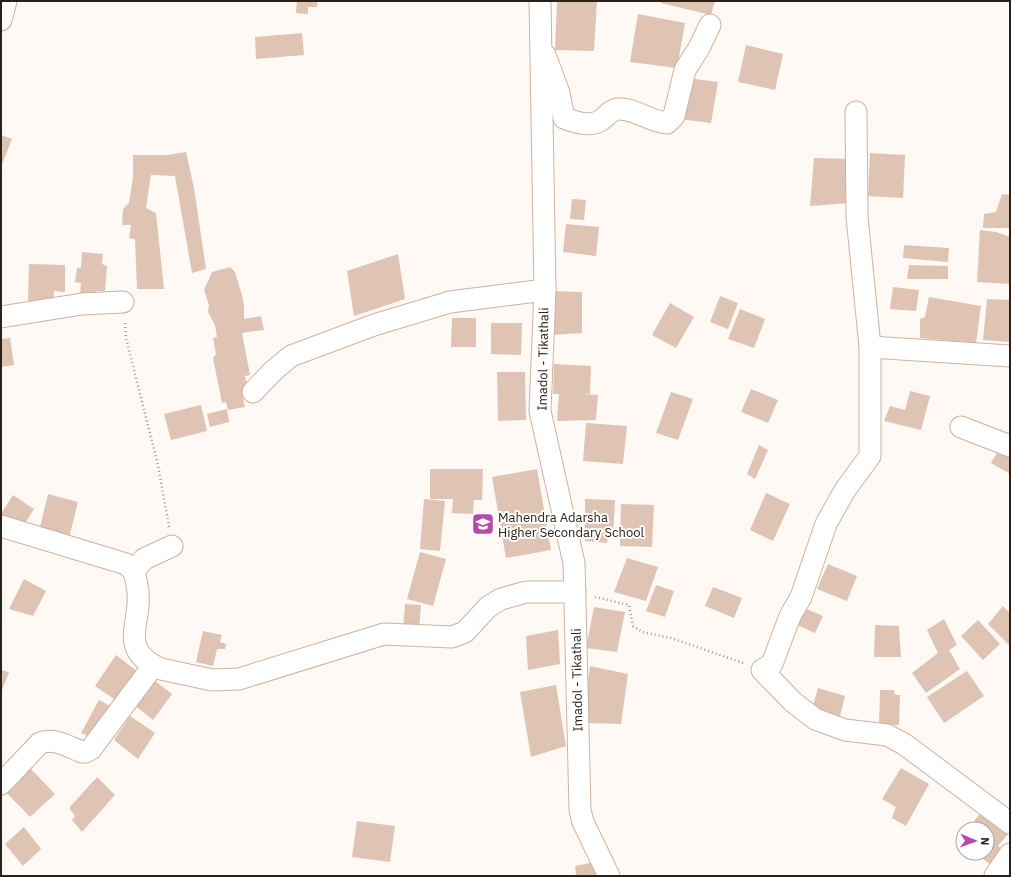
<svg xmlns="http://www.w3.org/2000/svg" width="1011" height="877" viewBox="0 0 1011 877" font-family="'IBM Plex Sans',sans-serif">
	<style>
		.building { fill: #dfc4b3 }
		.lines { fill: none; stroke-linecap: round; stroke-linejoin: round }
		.minor-casing { stroke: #cdb2a2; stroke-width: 23 }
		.path { stroke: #9f9893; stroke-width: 2.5; stroke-dasharray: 1 3; stroke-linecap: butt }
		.minor { stroke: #fff; stroke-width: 21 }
		.labels { text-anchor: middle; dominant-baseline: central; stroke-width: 4; stroke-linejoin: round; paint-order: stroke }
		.street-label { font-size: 13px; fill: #2a211a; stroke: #fff }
		.poi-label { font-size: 13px; fill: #2a211a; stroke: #fff; text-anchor: start }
	</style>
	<rect width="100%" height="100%" fill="#fef9f5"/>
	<!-- building -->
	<g class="building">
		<path d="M297,1H318L317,7H308V14L296,13Z"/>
		<path d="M557,1H597L594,51L555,50Z"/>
		<path d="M661,1H715L711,15L661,3Z"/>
		<path d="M638,14L685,23L677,68L630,62Z"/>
		<path d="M302,33L304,55L256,59L255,37Z"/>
		<path d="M746,45L783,54L775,90L738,82Z"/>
		<path d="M687,78L718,82L711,123L680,119Z"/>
		<path d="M1,135L12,139L1,167Z"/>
		<path d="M186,152L194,188L206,269L192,273L175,176L151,175L146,208L156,213L164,289H137L135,239L129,238L131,225H122L123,209L129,203L133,177V155H167Z"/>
		<path d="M870,153L905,155L903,198L868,196Z"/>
		<path d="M814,158L852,159L851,203L810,206Z"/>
		<path d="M1002,194L1010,195V228H983L984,214L996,212Z"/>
		<path d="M572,199L586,200L584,220L570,219Z"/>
		<path d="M566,224L599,227L596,256L563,252Z"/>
		<path d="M980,230L996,232L1010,237V284L977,282Z"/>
		<path d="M904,245L949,248L948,262L903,258Z"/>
		<path d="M82,252L103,254L102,264L107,266L105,291H96L95,296L80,295L81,283L75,282L77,268H81Z"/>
		<path d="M398,254L405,299L354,316L347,271Z"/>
		<path d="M29,264L65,265V292L54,291L53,302L28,301Z"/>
		<path d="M909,265L948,266V279H907Z"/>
		<path d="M230,267L235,272L242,295L244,305V319L261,316L264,330L242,333L250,375L245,376L248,390L242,394L245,407L228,410L226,402L222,403L213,358L216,354L213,338L217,337L215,325L208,312L209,305L204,290L212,272Z"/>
		<path d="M893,287L919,290L916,311L890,309Z"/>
		<path d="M552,291L582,292V333L552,335Z"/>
		<path d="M720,296L738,303L728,329L710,322Z"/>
		<path d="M929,297L981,306L976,343L920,338V319L925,317Z"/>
		<path d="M987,299L1010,300V342L983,340Z"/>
		<path d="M670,303L694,317L676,348L652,335Z"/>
		<path d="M740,309L765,319L754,348L728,339Z"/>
		<path d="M452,318H476V347H451Z"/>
		<path d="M491,323H522L521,355L491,354Z"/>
		<path d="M10,338L14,365L1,367V339Z"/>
		<path d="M554,364L591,366L590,394H582L598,395L596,420L557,421L559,394H553Z"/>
		<path d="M497,372H525L526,420L498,421Z"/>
		<path d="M751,389L778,400L768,423L741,412Z"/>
		<path d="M910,391L930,396L921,430L884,421L890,406L905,410Z"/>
		<path d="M671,392L693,399L678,440L656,433Z"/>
		<path d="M201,405L207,431L171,440L164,414Z"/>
		<path d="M227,409L229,422L210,427L207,414Z"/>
		<path d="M586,423L627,426L623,464L583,461Z"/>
		<path d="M1002,444L1010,448V474L991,463Z"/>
		<path d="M759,445L768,450L755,479L747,474Z"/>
		<path d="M430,469H483L482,500H474L473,514L452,513L453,499H430Z"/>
		<path d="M537,469L551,550L506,558L492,477Z"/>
		<path d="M766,493L790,504L773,541L750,530Z"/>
		<path d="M48,494L78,502L68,542L39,531Z"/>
		<path d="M13,495L34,509L21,530L1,518V514Z"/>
		<path d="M424,499L445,501L440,551L420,549Z"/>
		<path d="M585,499L615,500L613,538L608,537L607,543L585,541Z"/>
		<path d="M621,504L654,505L652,547L620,546Z"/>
		<path d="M420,552L446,559L433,606L407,599Z"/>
		<path d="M627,558L658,567L646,601L614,592Z"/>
		<path d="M828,564L857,576L847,601L817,589Z"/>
		<path d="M24,579L46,591L33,616L9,609Z"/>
		<path d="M656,585L674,591L665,617L646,611Z"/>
		<path d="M713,587L742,598L734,618L705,606Z"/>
		<path d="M405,604L421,605L419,631L403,630Z"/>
		<path d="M1003,606L1010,613V646L988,624Z"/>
		<path d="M594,607L625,612L617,652L586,648Z"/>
		<path d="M802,607L823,616L815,633L795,624Z"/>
		<path d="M944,619L957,645L949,650L960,669L926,693L912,673L938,653L927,630Z"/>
		<path d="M978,620L1000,644L983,660L961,636Z"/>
		<path d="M875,625L899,626L901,657H874Z"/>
		<path d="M558,630L560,664L528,670L526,636Z"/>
		<path d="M203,631L222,635L220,642L226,644L225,649H217L213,666L196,662Z"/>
		<path d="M116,655L137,671L117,701L95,686Z"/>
		<path d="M590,666L628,674L621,724L586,723V695Z"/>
		<path d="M1,670L9,672L1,693Z"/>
		<path d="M967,671L984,696L944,723L927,697Z"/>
		<path d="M155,681L172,694L153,720L133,704L143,692L146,695Z"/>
		<path d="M556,685L566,746L531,757L520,692Z"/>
		<path d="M818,688L845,696L839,720L811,713Z"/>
		<path d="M880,690H894L895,695H900L899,725H879Z"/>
		<path d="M99,700L114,708L96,739L81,733Z"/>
		<path d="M130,716L155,733L138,759L114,740Z"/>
		<path d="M29,767L55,794L30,817L4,790Z"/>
		<path d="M901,768L929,784L906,826L892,818L896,807L882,799Z"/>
		<path d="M97,777L115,795L82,832L72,820L75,816L69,808Z"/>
		<path d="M985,807L1010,832L998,846L1005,852L995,868L977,854L987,853V829H968Z"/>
		<path d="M357,821L395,826L390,862L352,857Z"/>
		<path d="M24,827L41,849L23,866L5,844Z"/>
		<path d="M595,862L598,876H576L575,866Z"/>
	</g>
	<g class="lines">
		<!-- minor casing -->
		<g class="minor-casing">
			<g id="minor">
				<path d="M540,1L545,290L540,411L574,563L580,810L583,822L609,876"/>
				<path d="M1,20L6,1"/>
				<path d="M545,55L559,93L564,118C574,122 589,127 600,121C606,117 610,110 618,109C635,108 650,122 667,123L674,116L685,70L699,48L710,25"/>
				<path d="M856,112L857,217L870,347V456L845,490L826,524L801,597L790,616L772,664L762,670L793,702L815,719L845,730L887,735L904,744L1010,823"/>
				<path d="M1,317L82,304L123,302"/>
				<path d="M870,347L1010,356"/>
				<path d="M253,392L273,371L291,356L374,325L450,302L545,290"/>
				<path d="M961,427L1010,446"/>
				<path d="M1,526L126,564C135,571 135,575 137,585C145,621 114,648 161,669L212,680L239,679L384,634L452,637L465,632L488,607L501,599L526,592H575"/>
				<path d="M134,571L144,559L172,546"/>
				<path d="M1,784L40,743C53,737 69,747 82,752H86L91,749L153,666"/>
				<path d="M995,876L1010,854"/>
			</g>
		</g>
		<!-- path -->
		<g class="path">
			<path d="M125,323L126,338L158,465L169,527"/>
			<path d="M595,597L629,605L633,626L642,632L671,638L743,663"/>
		</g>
		<!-- minor -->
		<use href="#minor" class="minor"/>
	</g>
	<!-- icons -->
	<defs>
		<g id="school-square" transform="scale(1.15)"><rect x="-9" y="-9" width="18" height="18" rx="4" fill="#b64aaa" stroke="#fff"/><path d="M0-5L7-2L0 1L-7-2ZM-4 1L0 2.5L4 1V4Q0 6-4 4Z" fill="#fff"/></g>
	</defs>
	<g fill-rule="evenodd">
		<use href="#school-square" x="483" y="524"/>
	</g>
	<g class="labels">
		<!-- street labels -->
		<g class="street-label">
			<text transform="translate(543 359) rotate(-89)">Imadol - Tikathali</text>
			<text transform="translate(577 680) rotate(-91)">Imadol - Tikathali</text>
		</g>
		<!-- poi labels -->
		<g class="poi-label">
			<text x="498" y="517">Mahendra Adarsha<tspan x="498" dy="15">Higher Secondary School</tspan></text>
		</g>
	</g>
	<!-- border -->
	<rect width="1011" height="877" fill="none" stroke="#2a211a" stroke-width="4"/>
	<!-- north arrow -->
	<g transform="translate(975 841) rotate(92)"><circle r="19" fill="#ffffff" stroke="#aaa6a3"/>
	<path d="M0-3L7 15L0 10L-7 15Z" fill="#b64aaa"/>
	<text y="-6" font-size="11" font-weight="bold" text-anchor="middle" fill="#2a211a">N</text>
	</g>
</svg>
